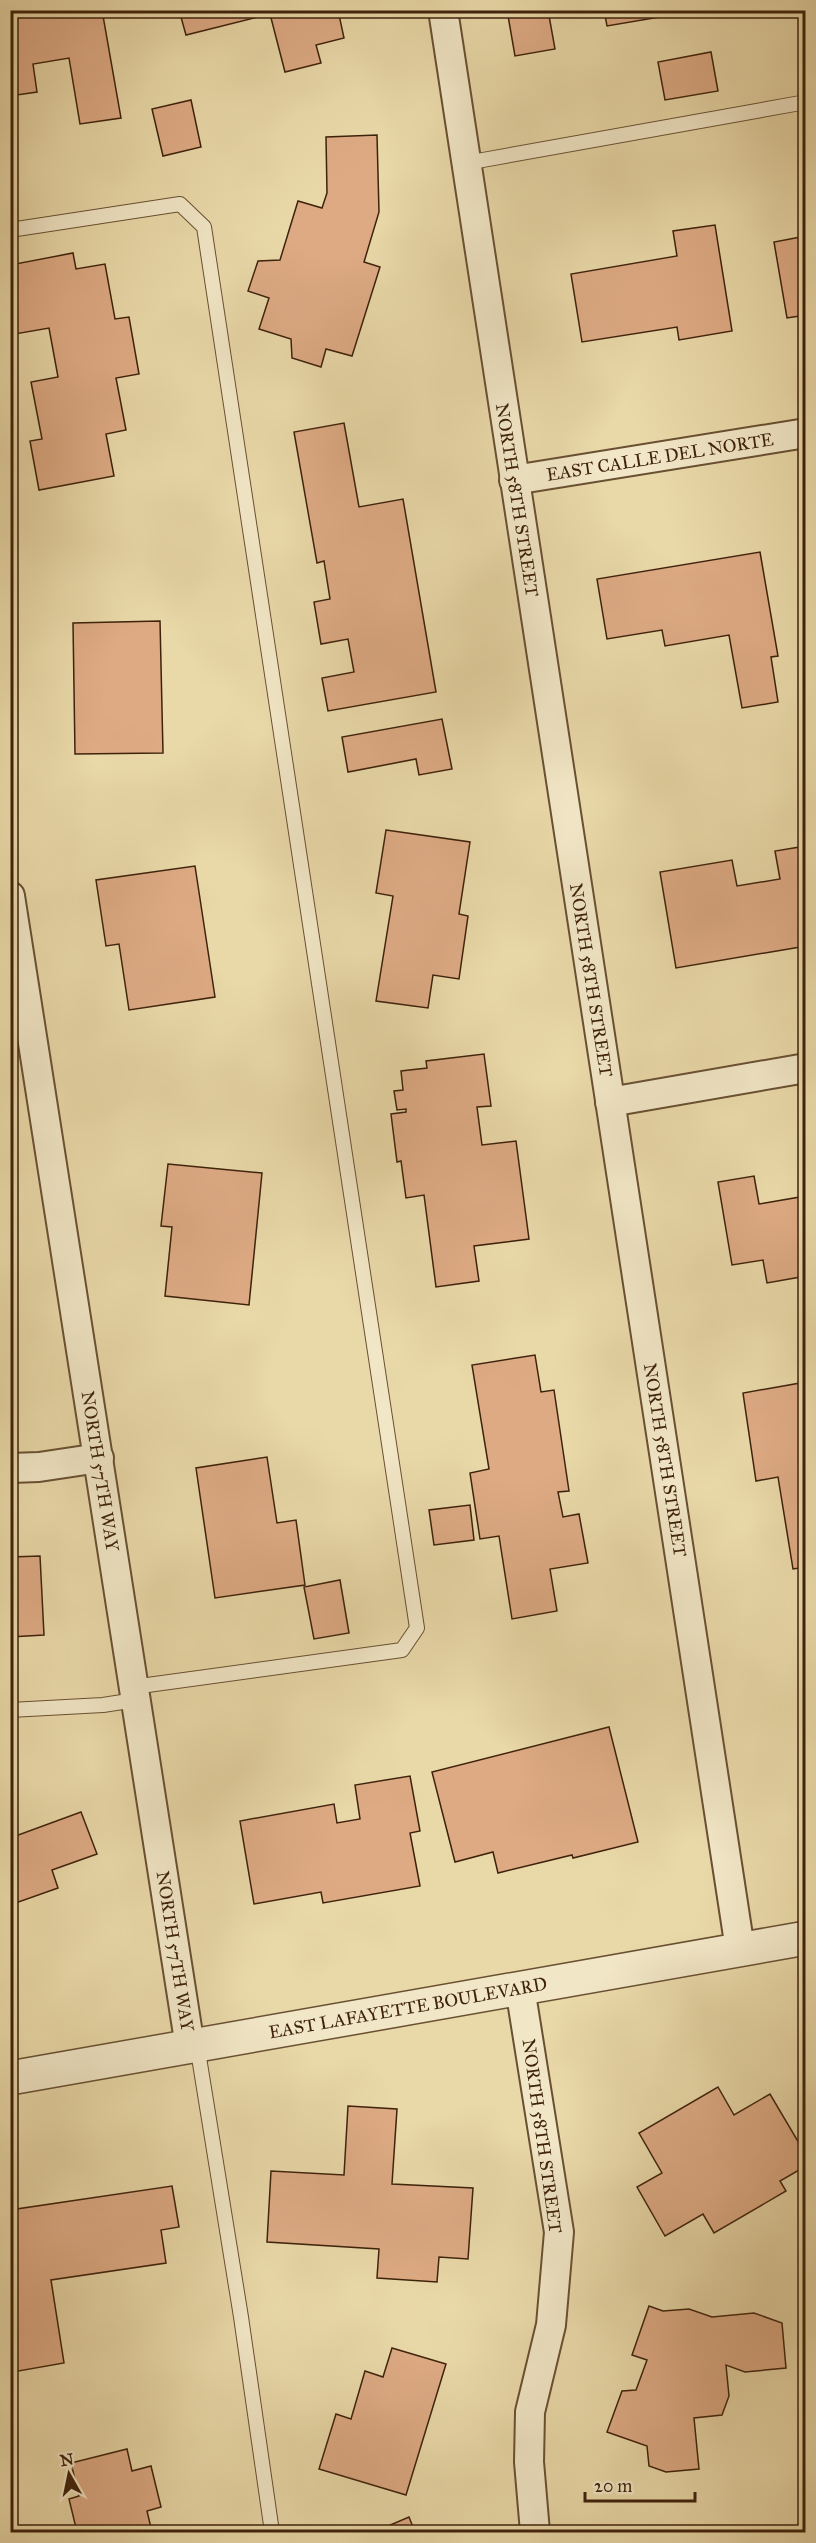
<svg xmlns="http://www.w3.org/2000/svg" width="816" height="2543" viewBox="0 0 816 2543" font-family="'IM FELL Great Primer',serif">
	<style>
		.building { fill: #ddaa84; stroke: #3e220b; stroke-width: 1.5 }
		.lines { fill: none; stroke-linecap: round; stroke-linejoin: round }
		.service-casing { stroke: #695032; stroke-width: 16 }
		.minor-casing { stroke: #695032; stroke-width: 32 }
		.tertiary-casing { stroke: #695032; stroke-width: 36 }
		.service { stroke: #f1e6c6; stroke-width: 14 }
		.minor { stroke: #f1e6c6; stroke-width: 28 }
		.tertiary { stroke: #f1e6c6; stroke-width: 33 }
		.labels { text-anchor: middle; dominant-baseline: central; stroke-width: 5; stroke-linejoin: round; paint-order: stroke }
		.street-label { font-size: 18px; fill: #3e220b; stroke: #f1e6c6 }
	</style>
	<rect width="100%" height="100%" fill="#e9d8a8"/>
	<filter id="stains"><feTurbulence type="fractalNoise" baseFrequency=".00333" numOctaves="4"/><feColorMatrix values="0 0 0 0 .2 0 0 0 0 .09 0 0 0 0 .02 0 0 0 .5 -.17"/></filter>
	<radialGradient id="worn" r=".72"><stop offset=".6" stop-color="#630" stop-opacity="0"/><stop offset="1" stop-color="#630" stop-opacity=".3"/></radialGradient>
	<!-- building -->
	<g class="building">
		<path d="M10,10H102L121,118L80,124L69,58L33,64L37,92L10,96Z"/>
		<path d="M179,10H338L344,38L316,45L321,63L285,72L270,14L186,35Z"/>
		<path d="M507,10H548L555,49L515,56Z"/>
		<path d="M604,10H683V13L607,26Z"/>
		<path d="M711,52L718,91L665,100L658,62Z"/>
		<path d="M191,100L201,147L163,156L152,109Z"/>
		<path d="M377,135L379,212L364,262L380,267L352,356L326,349L321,367L292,358L291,339L259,329L269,298L248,291L258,261L280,260L298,201L322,208L327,193L326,137Z"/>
		<path d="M715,225L732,331L679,340L677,327L582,342L571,274L677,256L673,231Z"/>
		<path d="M806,236V315L787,318L774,242Z"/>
		<path d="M73,253L76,269L105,264L115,319L129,317L139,374L116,378L126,430L106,434L114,476L39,490L30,441L42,439L31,382L58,377L49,328L15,334L10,307V265Z"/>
		<path d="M344,423L359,507L403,499L436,692L328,711L322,678L354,672L348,639L321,644L314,602L330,599L324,561L317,563L294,432Z"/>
		<path d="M760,552L778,656L771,657L778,702L742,708L729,635L665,646L662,630L607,639L597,579Z"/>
		<path d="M160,621L163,753L75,754L73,623Z"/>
		<path d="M442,719L452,769L419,775L416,759L348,772L342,737Z"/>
		<path d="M386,830L470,842L459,914L468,916L459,979L433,975L428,1008L376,1001L393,896L376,893Z"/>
		<path d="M806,846V946L676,968L660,872L732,860L737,886L780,879L775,851Z"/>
		<path d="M195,866L215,997L129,1010L119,944L106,946L96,880Z"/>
		<path d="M484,1054L491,1106L477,1107L482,1145L516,1141L529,1239L474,1246L479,1281L436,1287L424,1195L406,1198L401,1161L397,1162L391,1114L406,1112V1109L397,1110L394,1091L403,1090L401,1071L427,1068L426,1061Z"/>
		<path d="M168,1164L262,1173L249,1305L165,1296L172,1227L161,1226Z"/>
		<path d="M754,1176L759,1204L806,1196V1276L767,1283L763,1260L732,1265L718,1182Z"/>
		<path d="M535,1355L541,1392L554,1390L569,1491L558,1492L563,1517L579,1514L588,1563L550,1569L557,1611L512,1619L499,1536L480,1539L470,1473L489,1469L472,1365Z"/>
		<path d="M806,1382V1567L793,1569L778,1477L756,1481L743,1393Z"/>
		<path d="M267,1457L277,1523L296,1520L305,1585L215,1598L196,1468Z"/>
		<path d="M470,1505L474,1540L434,1545L429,1510Z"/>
		<path d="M40,1556L44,1635L10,1637V1557Z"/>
		<path d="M340,1580L349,1633L314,1639L304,1587Z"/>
		<path d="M609,1727L638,1842L573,1858L572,1855L498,1873L493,1852L455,1862L432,1772Z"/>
		<path d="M410,1776L420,1831L410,1833L420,1886L323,1903L321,1892L254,1904L240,1821L334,1804L337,1823L360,1819L355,1785Z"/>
		<path d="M81,1812L97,1854L52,1870L58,1888L10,1905V1838Z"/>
		<path d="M718,2087L734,2115L770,2094L806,2155V2166L780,2181L786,2191L714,2233L703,2214L665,2236L637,2187L662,2173L639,2133Z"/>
		<path d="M348,2106L397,2109L392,2184L473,2188L468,2259L439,2257L437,2282L377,2278L379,2249L267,2242L271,2171L344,2175Z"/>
		<path d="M172,2186L179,2227L161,2230L166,2263L51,2280L64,2363L13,2372L10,2358V2210Z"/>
		<path d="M649,2306L663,2311L689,2309L712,2317L754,2313L782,2323L786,2368L745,2372L726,2365L729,2396L722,2415L694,2418L699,2469L666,2472L649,2466L647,2446L607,2432L622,2391L636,2390L647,2360L632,2355Z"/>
		<path d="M392,2348L446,2364L406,2495L319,2469L336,2414L351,2419L365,2371L383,2377Z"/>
		<path d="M127,2449L132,2471L151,2466L161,2507L147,2511L152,2532H77L69,2499L79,2496L71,2463Z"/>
		<path d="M409,2517L415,2532H374Z"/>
	</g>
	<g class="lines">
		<!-- service casing -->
		<g class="service-casing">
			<g id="service">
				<path d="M466,163L806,102"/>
				<path d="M10,230L180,204L204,227L417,1628L402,1650L133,1687"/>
				<path d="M10,1710L103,1705L135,1700"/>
				<path d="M197,2045L241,2317L272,2532"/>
			</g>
		</g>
		<!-- minor casing -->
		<g class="minor-casing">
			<g id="minor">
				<path d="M443,10L740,1949"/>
				<path d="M514,480L806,433"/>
				<path d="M10,896L190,2047"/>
				<path d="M610,1102L806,1068"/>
				<path d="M10,1468L39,1467L99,1458"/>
				<path d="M520,1988L559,2232L551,2325L530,2412L529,2462L535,2532"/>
			</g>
		</g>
		<!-- tertiary casing -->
		<g class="tertiary-casing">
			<path id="tertiary" d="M10,2078L806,1938"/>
		</g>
		<!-- service -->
		<use href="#service" class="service"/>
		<!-- minor -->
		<use href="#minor" class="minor"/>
		<!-- tertiary -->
		<use href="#tertiary" class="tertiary"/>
	</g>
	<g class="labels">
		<!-- street labels -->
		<g class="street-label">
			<text transform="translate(660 457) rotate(-9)">EAST CALLE DEL NORTE</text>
			<text transform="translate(517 500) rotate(81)">NORTH 58TH STREET</text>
			<text transform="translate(591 980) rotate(81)">NORTH 58TH STREET</text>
			<text transform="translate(665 1460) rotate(81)">NORTH 58TH STREET</text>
			<text transform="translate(100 1471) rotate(81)">NORTH 57TH WAY</text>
			<text transform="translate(175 1951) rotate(81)">NORTH 57TH WAY</text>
			<text transform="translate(408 2008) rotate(-10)">EAST LAFAYETTE BOULEVARD</text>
			<text transform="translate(542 2136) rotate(82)">NORTH 58TH STREET</text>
		</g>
	</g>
	<!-- margin -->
	<rect width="816" height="2543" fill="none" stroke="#e9d8a8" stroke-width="36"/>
	<rect x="12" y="12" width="792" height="2519" fill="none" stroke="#3e220b" stroke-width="3"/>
	<rect x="18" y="18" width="780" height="2507" fill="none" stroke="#3e220b" stroke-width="1.5"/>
	<!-- north arrow -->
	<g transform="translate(69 2474) rotate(351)" stroke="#f1e6c6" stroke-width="4.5" paint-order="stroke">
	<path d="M0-4.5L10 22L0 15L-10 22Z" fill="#3e220b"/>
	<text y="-9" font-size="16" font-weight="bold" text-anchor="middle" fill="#3e220b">N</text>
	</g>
	<!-- scale -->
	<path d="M585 2492v9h110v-9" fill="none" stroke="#3e220b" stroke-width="3"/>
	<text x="594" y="2492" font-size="18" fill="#3e220b" stroke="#f1e6c6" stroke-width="4.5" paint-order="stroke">20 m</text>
	<rect width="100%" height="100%" filter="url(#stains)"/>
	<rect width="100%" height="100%" fill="url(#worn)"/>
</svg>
